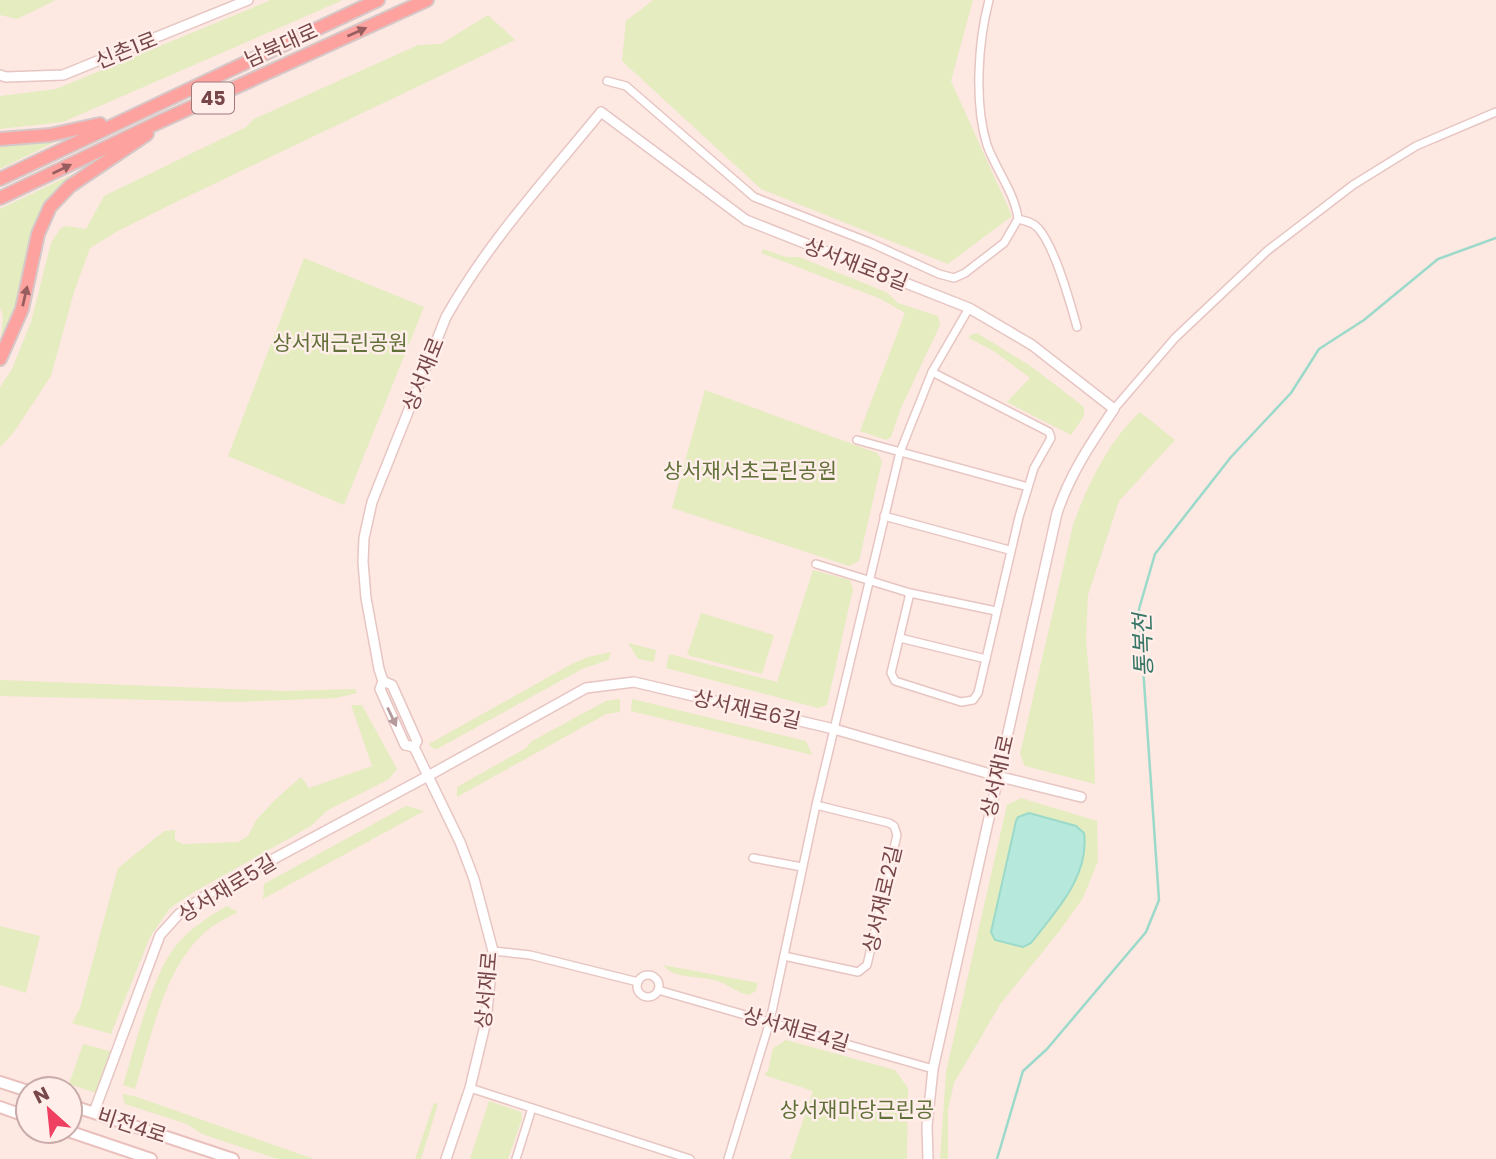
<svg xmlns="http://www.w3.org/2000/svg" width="1496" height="1159" viewBox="0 0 1496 1159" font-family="Poppins,'Noto Sans KR',sans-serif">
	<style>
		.green { fill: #e4ecc0 }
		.water { fill: #b6e8db; stroke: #9bdaca; stroke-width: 2 }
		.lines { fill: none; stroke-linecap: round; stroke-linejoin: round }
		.stream { stroke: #9bdaca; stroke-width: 2.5 }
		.minor-casing { stroke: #e7c5c2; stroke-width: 10 }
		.tertiary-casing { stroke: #e7c5c2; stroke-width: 12 }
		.secondary-casing { stroke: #eac0bd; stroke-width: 14 }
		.trunk-casing { stroke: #d6c8c9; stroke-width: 16 }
		.minor { stroke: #fff; stroke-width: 7 }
		.tertiary { stroke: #fff; stroke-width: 9 }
		.secondary { stroke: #fff; stroke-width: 10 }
		.trunk { stroke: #fda29e; stroke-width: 12 }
		.oneway { fill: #985e5f }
		.oneway2 { fill: #b49a9b }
		.labels { text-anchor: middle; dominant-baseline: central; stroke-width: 5; stroke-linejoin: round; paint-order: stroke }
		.shield { fill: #ffeeea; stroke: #a0797a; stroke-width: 2 }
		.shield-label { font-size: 19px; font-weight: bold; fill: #77474a }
		.street-label { font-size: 21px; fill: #77474a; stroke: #ffeeea }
		.park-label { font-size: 21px; fill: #617139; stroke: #ffeeea }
		.water-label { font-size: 23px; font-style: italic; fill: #377666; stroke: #ffeeea }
	</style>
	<rect width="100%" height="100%" fill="#fde8e2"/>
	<!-- green -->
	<g class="green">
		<path d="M0,0H56L17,19L0,15Z"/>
		<path d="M271,0H343L63,122L0,129V96L56,89Z"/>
		<path d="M653,0H973L951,81L1012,216L948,264L761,189L622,61L626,21Z"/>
		<path d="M488,15L515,40L170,205L118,231L90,248L74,292L51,376L14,432L0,447V387L12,369L31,322L51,243L60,229L65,226L86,229L104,196L246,127L254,119L418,45L441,44Z"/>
		<path d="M57,140L55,142L0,169V141Z"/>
		<path d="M79,171L64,184L44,208L30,237L17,303L0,347L3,316L0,308V209Z"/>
		<path d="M763,249L786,257H799L886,292L898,303L938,316L940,325L901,408L891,437L886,440L860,431L905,313L881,299L761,253Z"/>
		<path d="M304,258L424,307L344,505L228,456Z"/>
		<path d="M977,333L1032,367L1084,407V416L1071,435L1007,402L1030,378L995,352L969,338L970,335Z"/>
		<path d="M705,390L877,453L882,461L859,561L849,566L672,508Z"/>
		<path d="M1140,412L1175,440L1119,501L1088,595L1086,640L1093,720L1095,784L1025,766L1020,754L1073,525C1088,484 1108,442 1140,412Z"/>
		<path d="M813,570L850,580L853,589L827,705L818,708L666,668L669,654L777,682Z"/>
		<path d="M701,613L774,635L762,674L687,655Z"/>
		<path d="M628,643L656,650L654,662L638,659Z"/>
		<path d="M611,652L608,660L582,669L437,749L432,748L429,744L570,665L588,657Z"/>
		<path d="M0,680L283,691L355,689L357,693L336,698L234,702L0,696Z"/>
		<path d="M620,699V712L606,714L457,797V787L526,748L532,741L606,701Z"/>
		<path d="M632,699L806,741L812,755L631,711Z"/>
		<path d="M351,705H362L397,769L389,779L328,810L311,826L194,892L170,908L150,937L111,1034L72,1023L80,1008L118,868L164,831L175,830V840L183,844L238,842L248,836L257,819L276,799L301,777L309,788L372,766Z"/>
		<path d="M1021,798L1097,821L1098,861L1083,898L1058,933L1001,1003L954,1083L948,1110V1159H940L946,1072L1007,805Z"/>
		<path d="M406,806L424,811L263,899L264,884Z"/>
		<path d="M227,906L238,912C229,917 218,922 210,928C164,964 152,1036 135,1089L123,1085C135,1047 149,987 170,954C183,933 206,918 227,906Z"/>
		<path d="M0,926L40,936L26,993L0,985Z"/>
		<path d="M663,965L758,983L756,991L749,995C735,992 731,986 720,982C701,974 676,981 663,965Z"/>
		<path d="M786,1040L895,1070L908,1088L907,1159H790L813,1091L764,1075L768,1071L773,1048Z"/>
		<path d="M83,1044L113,1052L99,1094L69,1084Z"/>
		<path d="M122,1094L134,1096L314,1159H277L202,1134L187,1124L125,1104Z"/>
		<path d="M489,1101L521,1112L522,1119L508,1159H470Z"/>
		<path d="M434,1103L438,1104L421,1159H415Z"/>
	</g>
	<!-- water -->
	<path class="water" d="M1029,813L1076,826L1084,833C1090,876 1055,912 1031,943L1023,947L995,940L991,932L1016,821L1018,817Z"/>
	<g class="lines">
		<!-- stream -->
		<path class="stream" d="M997,1159L1023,1071L1047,1049L1146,932L1159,900L1139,609L1155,554L1231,457L1291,393L1319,349L1364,320L1438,259L1496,238"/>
		<!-- minor casing -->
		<g class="minor-casing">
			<g id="minor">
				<path d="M607,81L626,86L754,197L871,243L939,274L954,278L965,273L1004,243L1018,219C1015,193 996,170 987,145C974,103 978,42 989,0"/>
				<path d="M1018,219C1025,221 1033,222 1038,228C1055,247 1070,302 1077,327"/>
				<path d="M1114,409L1175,338L1267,251L1353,185L1416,146L1496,112"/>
				<path d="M857,440L1028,487"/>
				<path d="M884,516L1009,550"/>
				<path d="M816,564L910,593L996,611"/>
				<path d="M910,593L891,673L895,681L961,702L973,700L978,693L1019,517L1034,468L1051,438L1049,432L932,372"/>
				<path d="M900,638L986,659"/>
				<path d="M753,858L802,867"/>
				<path d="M493,951L530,955L638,982"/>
				<path d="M784,956L858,972L867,965L897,835L894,826L889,823L816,805"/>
				<circle cx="648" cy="986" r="11"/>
				<path d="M658,990L933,1069"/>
				<path d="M470,1088L690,1159"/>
				<path d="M516,1159L532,1108"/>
				<path d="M728,1159L770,1021L816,805L900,452L932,372L969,308"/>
			</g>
		</g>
		<!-- tertiary casing -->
		<g class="tertiary-casing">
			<g id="tertiary">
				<path d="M0,75L6,77L63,75L248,0"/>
				<path d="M383,681L392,685L417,741L414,747L460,842L474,879L493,951L486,1021L470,1088L446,1159"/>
				<path d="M414,747L405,745L380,689L383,681L379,669L366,598L363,562L364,538L372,502L446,317C488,242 547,178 601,112L746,220L969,308L1032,345L1114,409C1091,443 1070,474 1057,513L933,1069L927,1126L928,1159"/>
				<path d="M94,1112L160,935L179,914L208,894L428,776L586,688L634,682L834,729L997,776L1081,797"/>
			</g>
		</g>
		<!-- secondary casing -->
		<g class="secondary-casing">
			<g id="secondary">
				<path d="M0,1082L28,1091"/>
				<path d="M70,1105L233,1159"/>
				<path d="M0,1107L28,1117"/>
				<path d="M68,1131L151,1159"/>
			</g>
		</g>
		<!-- trunk casing -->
		<g class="trunk-casing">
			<g id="trunk">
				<path d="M0,139L50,135L100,124"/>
				<path d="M0,179L378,0"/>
				<path d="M0,198L159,122L427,0"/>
				<path d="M0,359L22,309L38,234L50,207L70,186L147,134"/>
			</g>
		</g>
		<!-- minor -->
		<use href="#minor" class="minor"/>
		<!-- tertiary -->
		<use href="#tertiary" class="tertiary"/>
		<!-- secondary -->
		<use href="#secondary" class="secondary"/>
		<!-- trunk -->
		<use href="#trunk" class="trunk"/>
	</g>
	<!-- one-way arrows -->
	<defs><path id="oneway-solid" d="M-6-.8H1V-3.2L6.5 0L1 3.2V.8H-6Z" transform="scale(1.75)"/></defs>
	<g class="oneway">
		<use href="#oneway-solid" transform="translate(357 32) rotate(-24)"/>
		<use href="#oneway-solid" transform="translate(62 169) rotate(-26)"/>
		<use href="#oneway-solid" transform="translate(25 296) rotate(-77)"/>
	</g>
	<use class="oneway2" href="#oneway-solid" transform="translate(392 717) rotate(65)"/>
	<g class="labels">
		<!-- shield labels -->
		<rect class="shield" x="192" y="82.5" width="42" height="31" rx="5"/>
		<g class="shield-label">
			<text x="213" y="98">45</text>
		</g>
		<!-- street labels -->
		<g class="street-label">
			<text transform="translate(281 45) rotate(-24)">남북대로</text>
			<text transform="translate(126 50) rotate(-22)">신촌1로</text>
			<text transform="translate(856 264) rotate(21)">상서재로8길</text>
			<text transform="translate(423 374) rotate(-68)">상서재로</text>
			<text transform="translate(747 709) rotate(13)">상서재로6길</text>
			<text transform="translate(997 776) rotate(-77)">상서재1로</text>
			<text transform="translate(227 888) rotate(-31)">상서재로5길</text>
			<text transform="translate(882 899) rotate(-77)">상서재로2길</text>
			<text transform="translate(486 990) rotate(-85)">상서재로</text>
			<text transform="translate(796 1029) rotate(16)">상서재로4길</text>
			<text transform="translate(132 1125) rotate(18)">비전4로</text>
		</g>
		<!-- park labels -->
		<g class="park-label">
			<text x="340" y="342">상서재근린공원</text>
			<text x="750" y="470">상서재서초근린공원</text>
			<text x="857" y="1109">상서재마당근린공</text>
		</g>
		<!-- water labels -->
		<g class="water-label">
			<text transform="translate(1143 645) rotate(-92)">통복천</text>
		</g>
	</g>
	<!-- north arrow -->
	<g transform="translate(49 1110) rotate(333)"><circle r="33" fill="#ffeeea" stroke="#c9abaa" stroke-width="2"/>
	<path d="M0-5L12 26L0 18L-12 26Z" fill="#ef4061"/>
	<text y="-10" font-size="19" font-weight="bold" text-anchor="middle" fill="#77474a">N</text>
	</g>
</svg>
